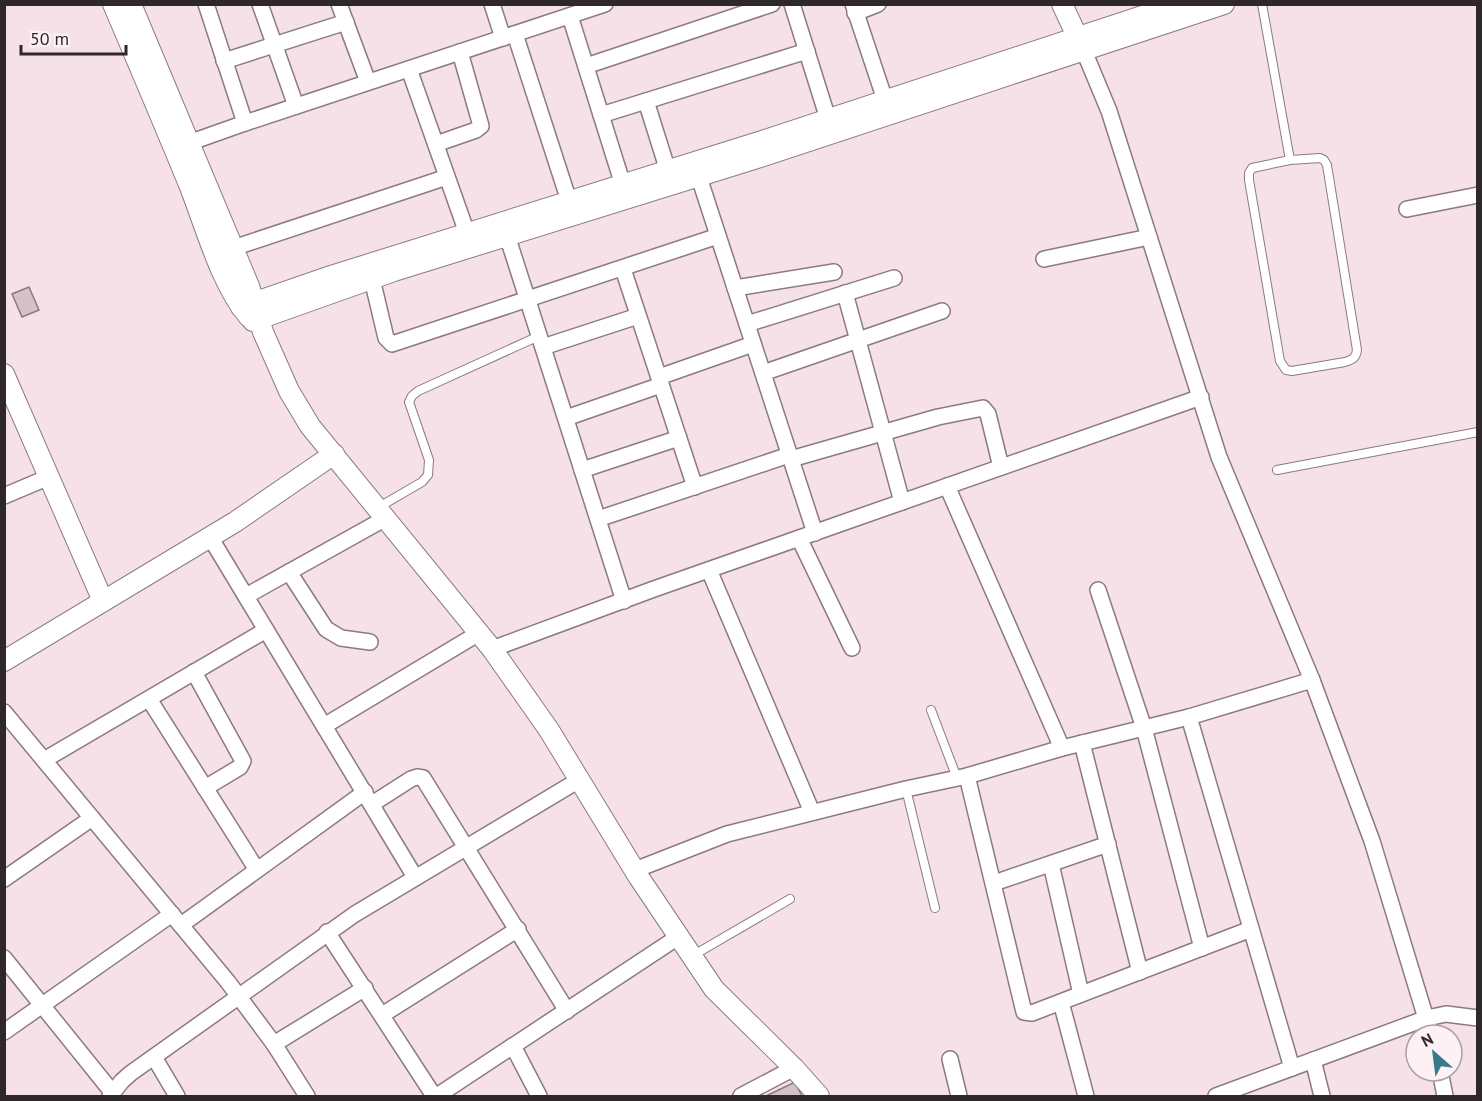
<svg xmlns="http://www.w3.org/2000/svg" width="1482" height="1101" viewBox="0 0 1482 1101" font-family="'PT Sans',sans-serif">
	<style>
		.building { fill: #d5c1c8; stroke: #8b797f; stroke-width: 1.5 }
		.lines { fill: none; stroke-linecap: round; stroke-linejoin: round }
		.service-casing { stroke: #8c7a80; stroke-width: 10 }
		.minor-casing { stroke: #8c7a80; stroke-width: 18 }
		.tertiary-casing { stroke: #8c7a80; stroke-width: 22 }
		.service { stroke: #fff; stroke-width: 8 }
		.minor { stroke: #fff; stroke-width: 15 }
		.tertiary { stroke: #fff; stroke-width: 20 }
	</style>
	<rect width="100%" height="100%" fill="#f6e1e8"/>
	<!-- building -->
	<g class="building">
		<path d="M29,287L39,310L22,317L12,294Z"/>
		<path d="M795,1082L802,1096H766Z"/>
	</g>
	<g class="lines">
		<!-- service casing -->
		<g class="service-casing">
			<g id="service">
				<path d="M1262,4L1290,160L1252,168L1249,173V180L1280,361L1286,370L1292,371L1345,362C1352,360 1356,358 1357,350L1327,165L1324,160L1320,158L1290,160"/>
				<path d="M1277,470L1478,432"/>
				<path d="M379,507L422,482L428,475L429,460L409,402L412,396L418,391L539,336"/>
				<path d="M931,710L957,778"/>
				<path d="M906,789L935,908"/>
				<path d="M692,956L790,899"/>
			</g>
		</g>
		<!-- minor casing -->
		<g class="minor-casing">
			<g id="minor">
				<path d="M206,4L245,123"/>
				<path d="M260,4L296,106"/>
				<path d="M339,4L368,82"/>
				<path d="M492,4L503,38"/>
				<path d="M792,4L828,119"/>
				<path d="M853,4L888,109"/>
				<path d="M855,13L878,4"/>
				<path d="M570,16L623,185"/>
				<path d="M515,34L569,201"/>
				<path d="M1084,51L1109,111L1219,457L1312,680L1372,841L1431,1035"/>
				<path d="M224,61L346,22"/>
				<path d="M586,66L772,4"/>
				<path d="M409,69L467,233"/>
				<path d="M646,101L668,171"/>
				<path d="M601,115L807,51"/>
				<path d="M436,144L476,130L481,126L460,52"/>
				<path d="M180,146L245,123L605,4"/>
				<path d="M696,168L815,533"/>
				<path d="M1407,209L1478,195"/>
				<path d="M504,226L624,601"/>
				<path d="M233,248L447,177"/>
				<path d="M1044,259L1149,237"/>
				<path d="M623,269L695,487"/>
				<path d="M372,279L386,338L392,344L718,236"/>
				<path d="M735,288L834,272"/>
				<path d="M845,293L902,502"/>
				<path d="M747,324L894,278"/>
				<path d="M543,347L638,316"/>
				<path d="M763,373L942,311"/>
				<path d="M659,377L753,344"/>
				<path d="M566,418L661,385"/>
				<path d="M791,459L938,417L983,408L988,414L1001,467"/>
				<path d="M582,470L679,438"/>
				<path d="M947,486L1062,748"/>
				<path d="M4,496L49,477"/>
				<path d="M598,519L789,455"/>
				<path d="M210,537L415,877"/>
				<path d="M799,538L852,648"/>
				<path d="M709,570L812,812"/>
				<path d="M289,572L326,629L341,638L370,642"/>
				<path d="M1098,590L1144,728L1202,948"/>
				<path d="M246,596L386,518"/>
				<path d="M492,649L654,589L1201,397"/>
				<path d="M194,672L243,761L240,767L205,788"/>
				<path d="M149,699L257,870"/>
				<path d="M4,712L228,982L274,1044L307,1096"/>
				<path d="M1189,717L1292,1068"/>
				<path d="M324,726L479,633"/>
				<path d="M1082,743L1140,972"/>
				<path d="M44,760L266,630"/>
				<path d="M967,776L1024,1012L1032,1013L1251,929"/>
				<path d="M372,804L411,779L417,777L423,778L567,1011"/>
				<path d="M1051,864L1081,994"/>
				<path d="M635,870L727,834L906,789L967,776L1062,748L1189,717L1312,680"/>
				<path d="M4,879L92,818"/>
				<path d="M994,883L1108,844"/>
				<path d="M181,925L365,792"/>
				<path d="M327,932L434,1096"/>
				<path d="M4,958L112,1092"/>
				<path d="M1061,1002L1086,1096"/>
				<path d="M382,1015L518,929"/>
				<path d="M4,1032L172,914"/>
				<path d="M274,1044L365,988"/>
				<path d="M513,1046L539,1096"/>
				<path d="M154,1057L177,1096"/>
				<path d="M950,1059L959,1096"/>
				<path d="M1313,1060L1322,1096"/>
				<path d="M1440,1071L1445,1096"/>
				<path d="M110,1096L122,1081L131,1073L355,914L579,780"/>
				<path d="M437,1096L678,937"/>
				<path d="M741,1096L794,1068"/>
				<path d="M1216,1096L1427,1018L1446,1014L1478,1018"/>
			</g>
		</g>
		<!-- tertiary casing -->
		<g class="tertiary-casing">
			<g id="tertiary">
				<path d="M113,4C139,65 165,126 190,187C206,228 221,284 249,317"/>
				<path d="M131,4L249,286L263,332L289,391L310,426L492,649L549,730L638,876L714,989L794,1068L819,1096"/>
				<path d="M1062,4L1083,49"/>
				<path d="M241,307L331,276L762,141L1179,4"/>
				<path d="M253,321L394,271L754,159L1224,4"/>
				<path d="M4,374L103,601"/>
				<path d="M4,661L235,522L334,454"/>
			</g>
		</g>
		<!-- service -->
		<use href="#service" class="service"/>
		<!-- minor -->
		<use href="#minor" class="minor"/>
		<!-- tertiary -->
		<use href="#tertiary" class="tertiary"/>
	</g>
	<!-- border -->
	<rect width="1482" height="1101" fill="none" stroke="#2f282a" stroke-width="12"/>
	<!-- north arrow -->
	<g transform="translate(1434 1053) rotate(332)"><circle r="28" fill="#fdf1f5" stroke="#aba1a4" stroke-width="1.5"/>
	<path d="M0-4.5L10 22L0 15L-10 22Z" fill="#377b8b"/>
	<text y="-9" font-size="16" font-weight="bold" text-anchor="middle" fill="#2f282a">N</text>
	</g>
	<!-- scale -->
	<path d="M21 45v9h105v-9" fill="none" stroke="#2f282a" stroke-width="3"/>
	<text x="30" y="45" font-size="18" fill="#2f282a" stroke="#fdf1f5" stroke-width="4.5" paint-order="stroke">50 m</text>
</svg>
